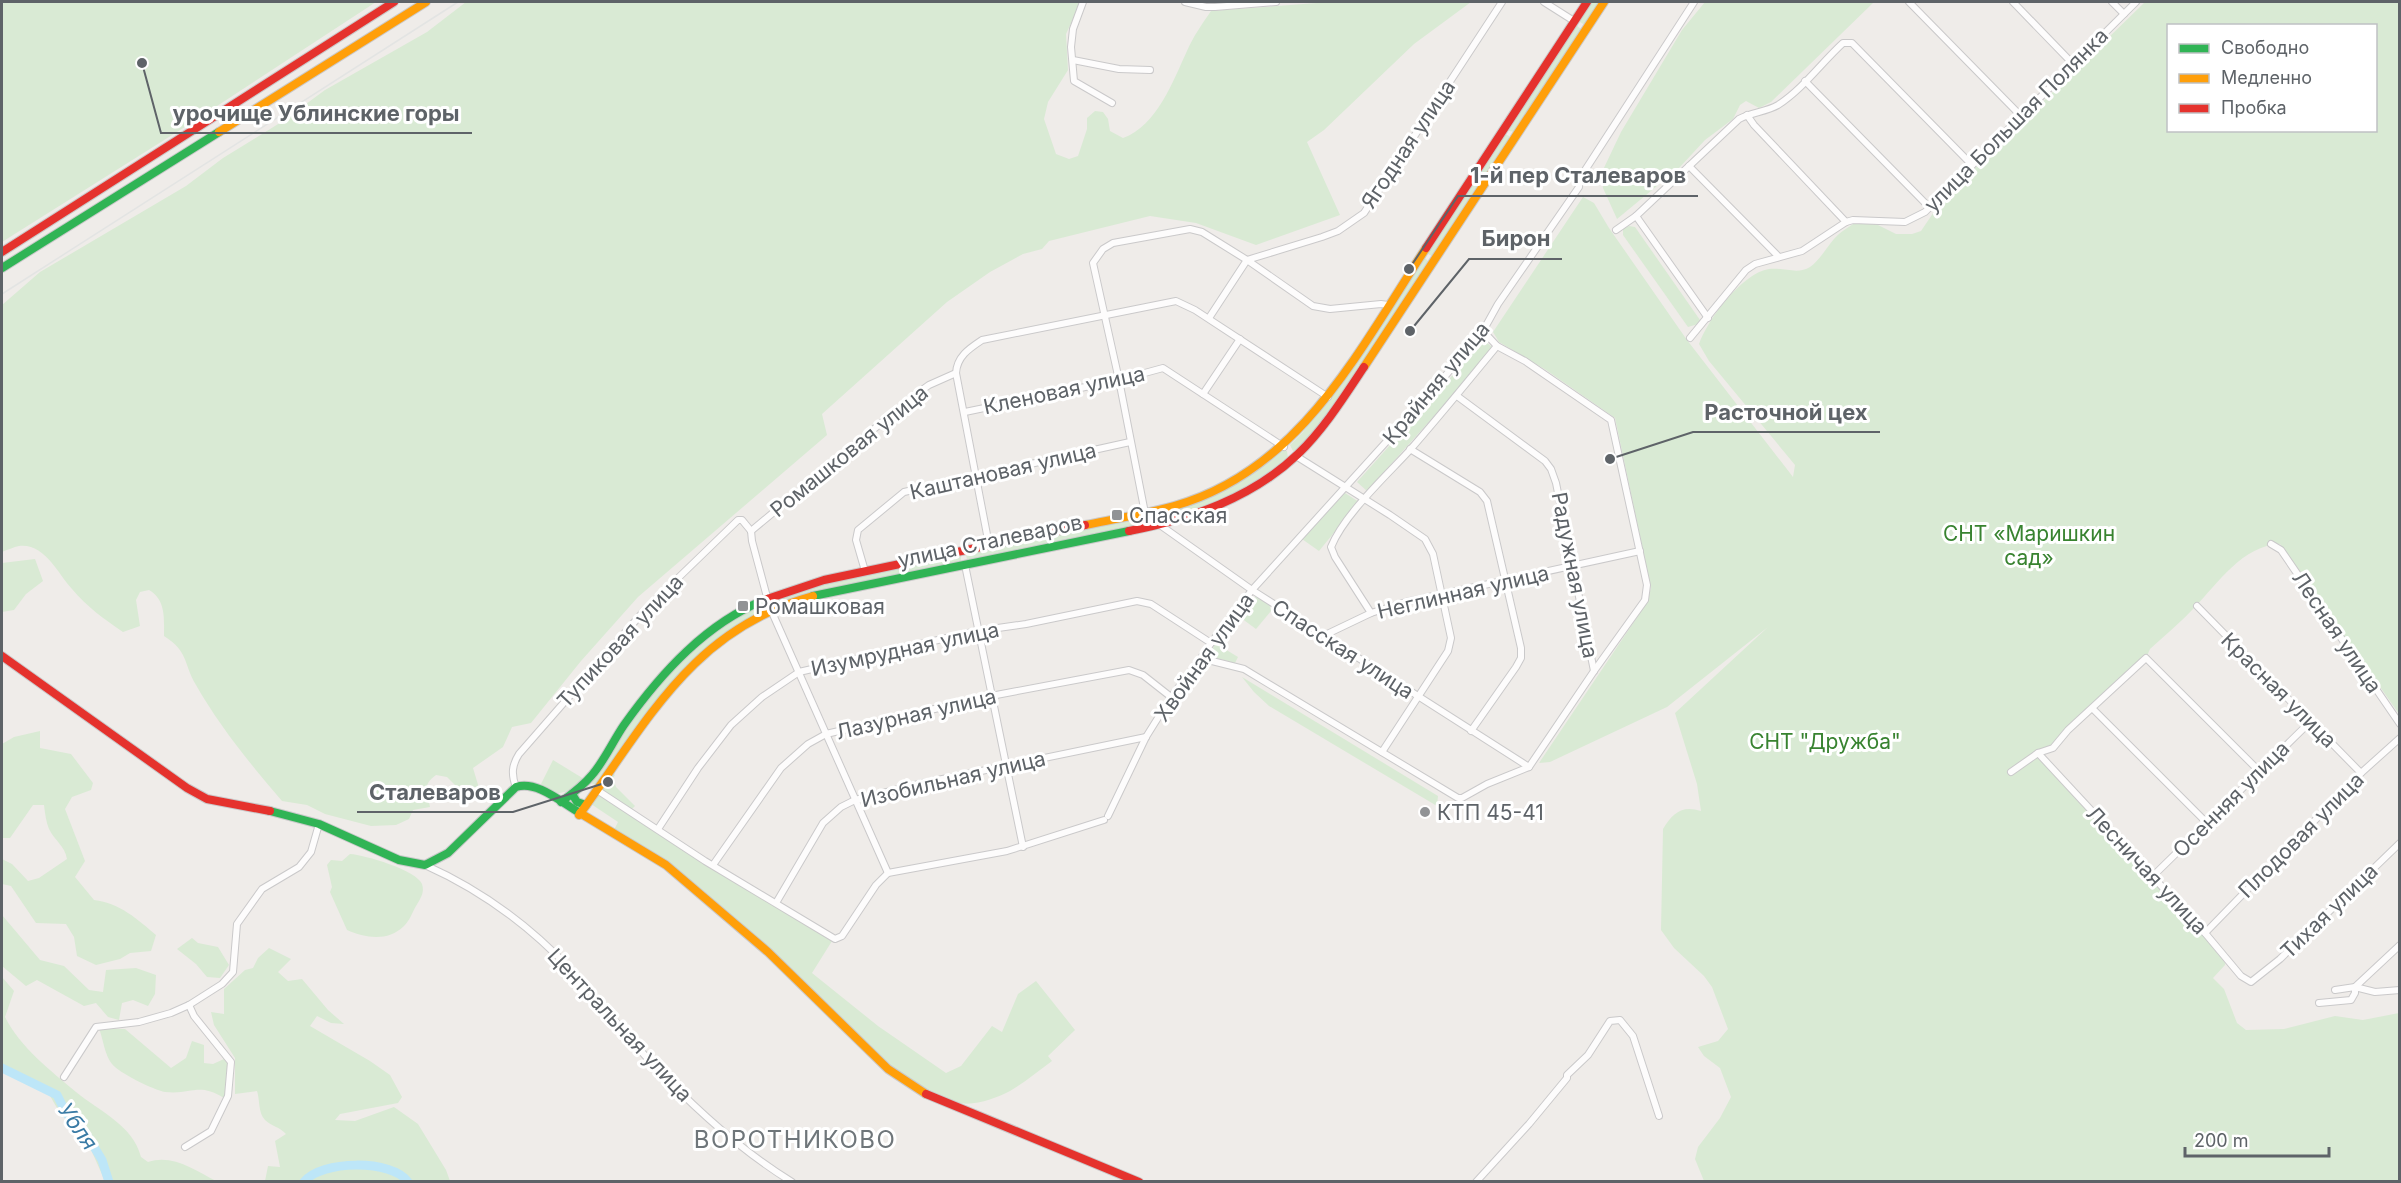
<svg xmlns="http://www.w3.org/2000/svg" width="2401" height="1183" viewBox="0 0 2401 1183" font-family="Inter,sans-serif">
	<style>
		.green { fill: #d9ead4; fill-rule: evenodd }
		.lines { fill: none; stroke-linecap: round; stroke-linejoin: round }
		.river { stroke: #bde6f8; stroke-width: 9 }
		.street-casing { stroke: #cac9ca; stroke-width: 8 }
		.fast-casing { stroke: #cac9ca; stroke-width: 10 }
		.slow-casing { stroke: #cac9ca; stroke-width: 10 }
		.jam-casing { stroke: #cac9ca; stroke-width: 10 }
		.street { stroke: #fdfcfc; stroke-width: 6 }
		.fast { stroke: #30b455; stroke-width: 8 }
		.slow { stroke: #ff9f0a; stroke-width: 8 }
		.jam { stroke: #e5322d; stroke-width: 8 }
		.tram { stroke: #e3e4e3; stroke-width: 1.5 }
		.poi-dot { fill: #919395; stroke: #fff; stroke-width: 2 }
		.labels { text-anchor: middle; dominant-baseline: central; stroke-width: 6; stroke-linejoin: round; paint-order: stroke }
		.street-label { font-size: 21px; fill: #5e6368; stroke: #fff }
		.poi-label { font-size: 21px; fill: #5e6368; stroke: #fff; text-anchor: start }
		.park-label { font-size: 21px; fill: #388330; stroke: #fff }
		.water-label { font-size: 22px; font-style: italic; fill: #3a7ba5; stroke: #fff }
		.quarter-label { font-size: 24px; letter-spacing: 1.5px; fill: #6f767a; stroke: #fff }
		.leader { fill: none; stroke: #5e6368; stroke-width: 2 }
		.callout-dot { fill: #5e6368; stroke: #fff; stroke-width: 2 }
		.callout-label { font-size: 22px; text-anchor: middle; font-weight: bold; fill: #5e6368; stroke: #fff; stroke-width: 6; stroke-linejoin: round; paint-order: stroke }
	</style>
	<rect width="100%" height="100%" fill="#efece9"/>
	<!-- green -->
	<g class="green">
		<path d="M2,2H376L188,125L2,242Z"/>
		<path d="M466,2H1081L1066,34L1068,70L1048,102L1044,119L1056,154L1069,159L1078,156L1087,129V118L1095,111L1103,112L1108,119L1110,131L1123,138C1157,126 1173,81 1187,51C1193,37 1202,24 1211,11L1330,2H1471L1414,44L1324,130L1307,142L1340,215L1256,245L1196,223L1150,216L1049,241L1042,249L1023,254L990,272L947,302L822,414L827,435L638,597L581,661L531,723L512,727L503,747L473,768L479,788L475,797H467L447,777L436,775C422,785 427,791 430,807L413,810L409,819L396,825L371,826L325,814L307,805L282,801C251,765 220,727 196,685C183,663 189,652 164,636C164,618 166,600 149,590L140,592L136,600L140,626L123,632C104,619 87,607 72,589C58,574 45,543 19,546C14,547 7,550 2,552V305L40,272L186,186L223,158L283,121L325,90L427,32Z"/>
		<path d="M1590,2H1601L1587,23L1583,24L1580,22L1579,17Z"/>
		<path d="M1705,2H1874L1771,102L1759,108L1746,101L1740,105L1733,119L1705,140L1680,167L1617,219L1603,188L1602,172L1621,132L1682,30Z"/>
		<path d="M2145,2H2399V714L2280,544C2243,545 2218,583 2195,607C2181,622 2165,635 2150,649L2146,658L2053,748L2038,753L2226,957L2225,965L2213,978L2224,989L2237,1023L2246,1030L2284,1029L2335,1016L2363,1020L2399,1013V1181H1704L1695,1159L1698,1147L1720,1118L1731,1097L1720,1068L1704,1056L1698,1047L1718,1041L1728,1029L1712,987L1704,976L1674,948L1661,930L1663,829C1673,812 1683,805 1701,811L1697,784L1675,713L1768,627L1667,707L1550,762L1539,763L1646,604L1651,588L1615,418L1546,370L1499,342L1493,332L1583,197L1594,203L1609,228L1687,340L1793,477L1795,465L1709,361L1699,344C1708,319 1742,273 1769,269C1782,267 1798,275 1810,267C1819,261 1827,247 1834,239C1840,232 1849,227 1856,222L1874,223L1896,234H1912L1921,231L1942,200ZM2168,26H2376V130H2168Z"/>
		<path d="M1576,25L1581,29L1516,132L1509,131L1508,126Z"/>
		<path d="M1505,134L1509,136V141L1482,181L1476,177L1501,136Z"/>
		<path d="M1475,180L1480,185L1435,254L1432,256L1428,254L1427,249Z"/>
		<path d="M1629,226L1635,227L1700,320L1698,324L1688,327L1623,235V229Z"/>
		<path d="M1425,258L1429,262L1336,405L1298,450L1293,451L1290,445L1303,432L1421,259Z"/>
		<path d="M1484,340L1494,349L1367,491L1357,482Z"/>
		<path d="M1282,451H1287L1288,458L1247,489L1182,516L1155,520V513L1184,506Z"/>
		<path d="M1345,493L1359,502L1319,551L1302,539Z"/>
		<path d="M1147,516L1149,523L967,560L966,554Z"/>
		<path d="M958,555L961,556V562L771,606L770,601L791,591Z"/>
		<path d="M35,559L43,581L26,594L14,610L2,612V563Z"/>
		<path d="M1256,597L1269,603L1271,611L1256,629L1237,615L1252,599Z"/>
		<path d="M766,602L768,607L693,659L597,785L590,783L629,724L678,662L728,622Z"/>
		<path d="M1215,643L1238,657L1235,663L1210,656Z"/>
		<path d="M1242,677L1438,796L1437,806L1269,706L1254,692Z"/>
		<path d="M40,731V748L71,754L93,783L91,790L72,797L65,809L85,861L75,877L94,900C120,903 137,919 156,935L151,951L130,953L120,959L96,965L77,956L74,937L66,924L36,923L11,886L2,884V859L12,864L28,881L39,878L67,859C65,846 55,841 49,829C46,822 45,813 44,805H33L10,838H2V744L14,737Z"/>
		<path d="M553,760L584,779L569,791L555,794L541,784Z"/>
		<path d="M613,773L615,775L613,778L616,787L635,806L631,810L603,792L602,789Z"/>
		<path d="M598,795L832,941L812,973L878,1026L946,1073L961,1066L992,1026L1002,1032L1018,994L1036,981L1075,1030L1048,1056L1052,1061C1038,1071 1024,1083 1010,1091C997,1098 975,1106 960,1103C934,1099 903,1076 883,1060L704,891L681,873L613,832L618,822L591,804Z"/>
		<path d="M350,854C365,855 416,870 422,884C425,893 420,899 416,906C412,913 410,920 404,926C388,942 365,938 347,930L330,892L332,887L327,865L331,860L342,861Z"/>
		<path d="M2,915L40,960L64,966L89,990L103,992L106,970L136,968L156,975L155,994L148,1006L133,1000L122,1003L119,1020L108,1017L96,1003L84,1006L37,980L26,986L2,966Z"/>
		<path d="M192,938L198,943L218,947L229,965L220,978L207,977L196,964L177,949Z"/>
		<path d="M269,948L291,959L278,972L288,981L302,979L328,1010L344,1024L331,1023L317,1016L310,1026L370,1061L390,1075L402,1097L398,1103L340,1114L335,1120L355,1121L394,1107L418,1124L446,1170L450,1181H265L268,1166L280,1167L275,1141L286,1134C280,1127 271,1126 265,1120C258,1113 260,1100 257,1091L235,1094V1058L214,1025L211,1012L224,1014V989L245,970L253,968L258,958Z"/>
		<path d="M2,977L14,991L5,1017C20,1047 51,1071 76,1092C99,1111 133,1125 141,1157L148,1162C173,1154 194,1170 216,1181H105L79,1123C53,1118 57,1095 37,1083C27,1077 13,1074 2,1069Z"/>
		<path d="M99,1028L125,1029L171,1068L186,1058L192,1041L204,1045V1063L213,1064L224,1059L229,1065V1085L224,1098C198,1082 192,1095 165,1092C154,1090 119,1073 112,1064C105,1056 103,1039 99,1028Z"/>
	</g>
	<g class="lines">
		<!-- river -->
		<g class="river">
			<path d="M2,1068L57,1095L66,1113L85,1132L102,1160L109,1182"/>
			<path d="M304,1182C320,1160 393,1159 408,1182"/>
		</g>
		<!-- street casing -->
		<g class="street-casing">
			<g id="street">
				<path d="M1083,2L1073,29L1071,47L1074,81L1112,103"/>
				<path d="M1185,2L1206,7H1215L1276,2"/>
				<path d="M1544,2L1574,21"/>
				<path d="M1909,2L2021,116"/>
				<path d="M2013,2L2074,65"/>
				<path d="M2112,2L2124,14"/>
				<path d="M1073,60L1119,69L1150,70"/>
				<path d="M1805,81L1929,207"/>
				<path d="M1747,115L1754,125L1846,222"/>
				<path d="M1689,166L1779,257"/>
				<path d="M1636,216L1708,318"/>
				<path d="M1616,230L1636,216L1739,119C1752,112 1766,112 1778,105C1803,89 1822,62 1843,43H1852L1972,165"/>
				<path d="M1209,318L1247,260L1322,237L1338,231L1364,213L1502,2"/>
				<path d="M1690,338L1746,270L1755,264L1802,251L1846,222L1853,220L1905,222L1925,212L2136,2"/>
				<path d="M956,373L989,545"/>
				<path d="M1203,394L1240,339"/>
				<path d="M1457,396L1545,461L1551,469L1556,483L1594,671"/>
				<path d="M965,412L1119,380L1163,368L1284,447"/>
				<path d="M1410,449L1480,492L1487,501L1521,648V658L1516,667L1471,731"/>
				<path d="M1296,456L1390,515L1425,539L1433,554L1451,638L1448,651L1382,752"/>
				<path d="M1145,513L1119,380L1093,263L1103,249L1113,243L1190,229L1202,232L1247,260L1313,306L1330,309L1381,304L1388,305"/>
				<path d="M1160,525L1252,590L1529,767"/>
				<path d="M751,531L915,395L929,385L956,373C957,356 970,348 982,340L1176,301L1195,310L1328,397"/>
				<path d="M751,531L752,541L767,597"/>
				<path d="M2271,544L2281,550L2400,724"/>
				<path d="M965,565L1023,847"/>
				<path d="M865,571L856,540L858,530L904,492L1130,442"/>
				<path d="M2197,606L2361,773"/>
				<path d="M771,610L888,873"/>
				<path d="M1371,613L1335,557L1331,547C1344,515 1385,477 1409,451C1439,417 1468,381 1497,346"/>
				<path d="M1325,635L1371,613L1406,602L1640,551"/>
				<path d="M1199,661L1208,660L1244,669L1458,798H1462L1487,784L1529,767L1594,671L1645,600L1647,585L1611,420L1525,361L1497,346L1483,331"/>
				<path d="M2093,709L2207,823"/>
				<path d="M2038,753L2205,933L2241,976L2251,982L2280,959L2400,843"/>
				<path d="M2011,772L2038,753L2053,748L2068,730L2146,658L2259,771"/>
				<path d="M516,787C511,774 512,765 519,754L644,611L738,520H742L751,531"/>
				<path d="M597,790L705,861L835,939L842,936L876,885L888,873L1007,851L1104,820"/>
				<path d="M1108,816L1146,737L1171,697L1199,661L1211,643L1252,590L1435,388L1483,331L1498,304L1579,187L1580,178L1694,2"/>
				<path d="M658,829L698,768L731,725L762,697L799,672L977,631L1026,624L1137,601L1151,604L1211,643"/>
				<path d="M425,865C481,890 531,927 572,971C599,1001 623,1032 650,1061C691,1105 740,1150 792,1182"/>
				<path d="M713,865L781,768L808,744L826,734L991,696L1129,670L1143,675L1171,697"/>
				<path d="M2152,877L2310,722"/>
				<path d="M776,903L823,823L841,807L855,800L923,783L1146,737"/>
				<path d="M2205,933L2361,773L2400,738"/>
				<path d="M2335,990L2355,987L2375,992L2400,990"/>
				<path d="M2319,1003L2351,1000L2355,993V987L2400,945"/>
				<path d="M64,1077L96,1027L139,1022L171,1013L189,1005L222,984L233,972L237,924L262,889L299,867L311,852L319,824"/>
				<path d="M185,1147L211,1131L228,1096L231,1062L194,1016L189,1005"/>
				<path d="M1476,1182L1529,1124L1567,1078V1075L1588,1055L1610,1021L1620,1020L1633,1036L1659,1116"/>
			</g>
		</g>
		<!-- fast casing -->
		<g class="fast-casing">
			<g id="fast">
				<path d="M2,268L219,132"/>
				<path d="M813,596L1129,531"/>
				<path d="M572,794L577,802L586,805"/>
				<path d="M561,802C572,794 583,786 592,775C605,760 613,741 624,725C661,673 707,622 767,599"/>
				<path d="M270,811L319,824L399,860L425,865L448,853L516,787C537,780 562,803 580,813"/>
			</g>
		</g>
		<!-- slow casing -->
		<g class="slow-casing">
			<g id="slow">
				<path d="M219,132L426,2"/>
				<path d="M1364,367L1604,2"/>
				<path d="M1085,525C1115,519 1145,514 1174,506C1300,471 1359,350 1426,248"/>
				<path d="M580,813L666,865L768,952L888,1069L926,1094"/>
				<path d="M579,815C648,721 692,629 813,596"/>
			</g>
		</g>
		<!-- jam casing -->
		<g class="jam-casing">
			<g id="jam">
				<path d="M1426,248L1587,2"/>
				<path d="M2,252L394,2"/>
				<path d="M1129,531C1191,519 1252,498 1298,454C1324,429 1344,397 1364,367"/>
				<path d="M767,599L824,580L1085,525"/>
				<path d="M2,656L187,788L207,799L270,811"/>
				<path d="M926,1094L1139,1182"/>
			</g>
		</g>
		<!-- street -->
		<use href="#street" class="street"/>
		<!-- fast -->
		<use href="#fast" class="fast"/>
		<!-- slow -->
		<use href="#slow" class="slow"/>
		<!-- jam -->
		<use href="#jam" class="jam"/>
		<!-- tram -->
		<path class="tram" d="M2,294L458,2"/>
	</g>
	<!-- markers -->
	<g class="poi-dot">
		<rect x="1111" y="509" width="12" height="12" rx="3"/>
		<rect x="737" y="600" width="12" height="12" rx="3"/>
		<circle cx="1425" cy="812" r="6"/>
	</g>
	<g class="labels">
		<!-- street labels -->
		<g class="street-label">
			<text transform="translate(2016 120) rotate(-45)">улица Большая Полянка</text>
			<text transform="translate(1408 144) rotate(-56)">Ягодная улица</text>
			<text transform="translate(1436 383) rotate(-50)">Крайняя улица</text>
			<text transform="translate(1064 390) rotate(-12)">Кленовая улица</text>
			<text transform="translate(849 451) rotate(-39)">Ромашковая улица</text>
			<text transform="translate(1003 471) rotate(-13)">Каштановая улица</text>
			<text transform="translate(990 541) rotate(-12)">улица Сталеваров</text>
			<text transform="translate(1575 575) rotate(79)">Радужная улица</text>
			<text transform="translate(1463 592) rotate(-13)">Неглинная улица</text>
			<text transform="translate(2337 632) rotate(56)">Лесная улица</text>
			<text transform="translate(620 641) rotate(-47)">Тупиковая улица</text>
			<text transform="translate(905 649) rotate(-12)">Изумрудная улица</text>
			<text transform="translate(1343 649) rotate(33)">Спасская улица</text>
			<text transform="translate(1204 657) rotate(-54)">Хвойная улица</text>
			<text transform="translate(2279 690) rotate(45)">Красная улица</text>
			<text transform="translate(916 714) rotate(-13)">Лазурная улица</text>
			<text transform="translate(953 779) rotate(-13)">Изобильная улица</text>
			<text transform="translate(2231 799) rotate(-45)">Осенняя улица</text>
			<text transform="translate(2301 835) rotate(-45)">Плодовая улица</text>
			<text transform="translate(2147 870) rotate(47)">Лесничая улица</text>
			<text transform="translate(2329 911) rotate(-44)">Тихая улица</text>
			<text transform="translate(620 1025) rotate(47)">Центральная улица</text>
		</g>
		<!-- poi labels -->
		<g class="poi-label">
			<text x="1129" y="515">Спасская</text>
			<text x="755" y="606">Ромашковая</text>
			<text x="1437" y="812">КТП 45-41</text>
		</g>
		<!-- park labels -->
		<g class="park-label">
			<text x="2029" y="533">СНТ «Маришкин<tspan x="2029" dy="24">сад»</tspan></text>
			<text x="1825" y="741">СНТ "Дружба"</text>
		</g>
		<!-- water labels -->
		<g class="water-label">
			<text transform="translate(78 1126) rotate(55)">Убля</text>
		</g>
		<!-- quarter labels -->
		<g class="quarter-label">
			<text x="795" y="1139">ВОРОТНИКОВО</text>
		</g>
	</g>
	<!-- callouts -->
	<path class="leader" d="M142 63L161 133H472M1409 269L1458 196H1698M1410 331L1469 259H1562M1610 459L1693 432H1880M608 782L513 812H357"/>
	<g class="callout-dot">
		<circle cx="142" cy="63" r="6"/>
		<circle cx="1409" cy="269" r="6"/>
		<circle cx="1410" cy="331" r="6"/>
		<circle cx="1610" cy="459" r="6"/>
		<circle cx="608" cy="782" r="6"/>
	</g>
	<g class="callout-label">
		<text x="316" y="121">урочище Ублинские горы</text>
		<text x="1578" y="183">1-й пер Сталеваров</text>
		<text x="1516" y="246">Бирон</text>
		<text x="1786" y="420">Расточной цех</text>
		<text x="435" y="800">Сталеваров</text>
	</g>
	<!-- border -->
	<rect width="2401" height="1183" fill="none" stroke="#5e6368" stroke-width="6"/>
	<!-- legend -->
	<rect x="2167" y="24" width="210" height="108" fill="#ffffff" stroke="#bfc1c3" stroke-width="1.5"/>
	<rect x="2179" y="44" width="30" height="9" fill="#30b455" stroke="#bfc1c3" stroke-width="1.5"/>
	<text x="2221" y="54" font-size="18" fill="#5e6368">Свободно</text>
	<rect x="2179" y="74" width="30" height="9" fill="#ff9f0a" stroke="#bfc1c3" stroke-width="1.5"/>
	<text x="2221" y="84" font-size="18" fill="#5e6368">Медленно</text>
	<rect x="2179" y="104" width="30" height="9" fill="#e5322d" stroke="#bfc1c3" stroke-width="1.5"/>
	<text x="2221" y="114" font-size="18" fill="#5e6368">Пробка</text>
	<!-- scale -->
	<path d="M2185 1147v9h144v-9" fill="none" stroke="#5e6368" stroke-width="3"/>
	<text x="2194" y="1147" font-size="18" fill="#5e6368" stroke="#ffffff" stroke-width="4.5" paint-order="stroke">200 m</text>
</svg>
